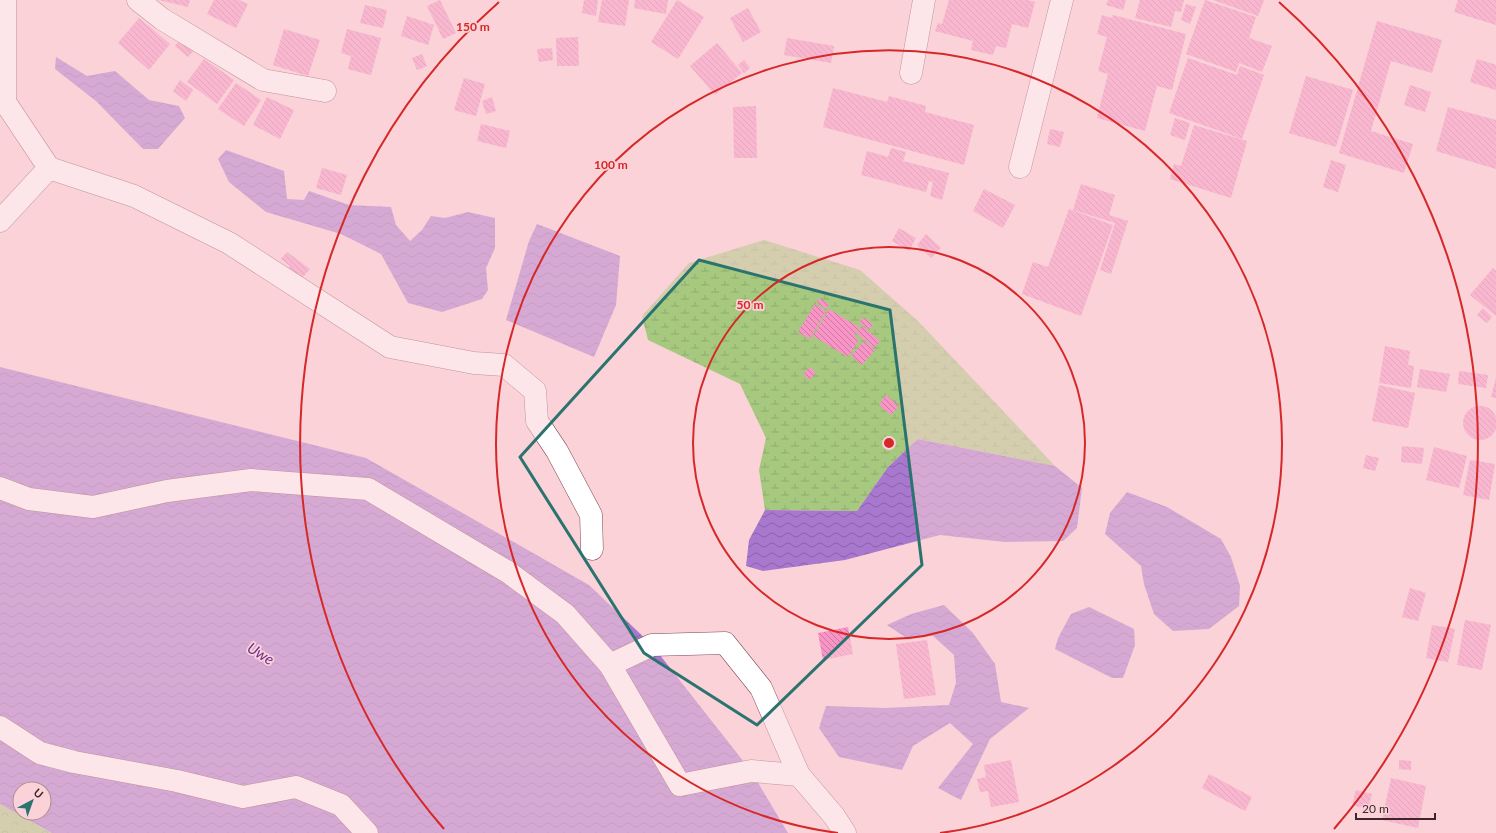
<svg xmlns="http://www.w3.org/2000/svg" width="1496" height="833" viewBox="0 0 1496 833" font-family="Lato,sans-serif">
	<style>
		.forest { fill: url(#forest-crowns) }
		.wetland { fill: url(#wetland-marsh) }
		.water { fill: url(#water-waves); fill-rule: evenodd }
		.building { fill: url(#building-back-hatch) }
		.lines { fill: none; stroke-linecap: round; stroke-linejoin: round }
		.minor-casing { stroke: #7f4851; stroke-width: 23 }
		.minor { stroke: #fff; stroke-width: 22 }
		.marked { fill: none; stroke: #2a736f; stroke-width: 3; stroke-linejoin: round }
		.ring { fill: none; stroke: #d62828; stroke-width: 2 }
		.labels { text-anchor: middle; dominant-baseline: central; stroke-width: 3.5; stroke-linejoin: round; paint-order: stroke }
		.water-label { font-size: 15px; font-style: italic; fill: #6d2e94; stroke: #fad2d7 }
		.centre { fill: #d62828; stroke: #fad2d7; stroke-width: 2 }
		.ring-label { font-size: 12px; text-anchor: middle; font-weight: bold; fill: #d62828; stroke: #fad2d7; stroke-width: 3.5; stroke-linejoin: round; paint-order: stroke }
	</style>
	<defs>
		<pattern id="forest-crowns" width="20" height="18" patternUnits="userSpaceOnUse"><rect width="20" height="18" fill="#a6c97f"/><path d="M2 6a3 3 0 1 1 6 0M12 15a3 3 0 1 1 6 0" fill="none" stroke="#90ac6e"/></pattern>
		<pattern id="wetland-marsh" width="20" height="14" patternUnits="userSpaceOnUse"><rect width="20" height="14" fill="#a6c97f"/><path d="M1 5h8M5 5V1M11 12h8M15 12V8" fill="none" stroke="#90ac6e"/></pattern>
		<pattern id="water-waves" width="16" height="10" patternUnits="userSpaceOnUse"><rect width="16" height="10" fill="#a878ce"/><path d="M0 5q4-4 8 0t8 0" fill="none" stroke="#8a62a7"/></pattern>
		<pattern id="building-back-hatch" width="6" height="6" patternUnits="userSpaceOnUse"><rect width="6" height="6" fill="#f894c6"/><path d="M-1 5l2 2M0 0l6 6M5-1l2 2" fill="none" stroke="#ca79a1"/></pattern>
	</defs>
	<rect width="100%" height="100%" fill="#fad2d7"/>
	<!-- forest -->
	<path class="forest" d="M0,804L52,833H0Z"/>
	<!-- wetland -->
	<path class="wetland" d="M764,240L860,270L918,321L1055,466L918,439L888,467L857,511L765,510L759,470L766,438L740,384L648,340L642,316L689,263Z"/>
	<!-- water -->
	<g class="water">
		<path d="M56,57L87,76L115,71L149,100L179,106L185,118L158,149H143L96,101L55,69Z"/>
		<path d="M226,150L284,171L287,199L304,200L309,191L349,205L391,207L396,225L410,241L422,230L431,216L445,218L468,212L495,218V248L486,268L488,290L482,299L442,312L408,303L381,254L341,234L266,212L229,182L218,159Z"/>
		<path d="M537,224L620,256L616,305L594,357L506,320L529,241Z"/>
		<path d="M0,367L366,458L589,585L652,645L751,771L788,833H52L0,804ZM20,789H44V813H20Z"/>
		<path d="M918,439L1055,466L1082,488L1077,528L1063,541L1005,542L940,535L845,560L763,571L746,566L749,540L765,510L857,511L888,467Z"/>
		<path d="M1127,492L1167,507L1221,539L1231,557L1240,586L1239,606L1209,629L1173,631L1154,614L1144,584L1141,566L1105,534L1110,513Z"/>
		<path d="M944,605L973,633L995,664L1001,702L1029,708L990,739L961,800L938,788L973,744L950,723L913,746L902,770L839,757L819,728L826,706L885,708L949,705L956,683L954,655L933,636L905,637L887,625L911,614Z"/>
		<path d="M1089,607L1134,629L1135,645L1123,678H1112L1055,649L1058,638L1071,614Z"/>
	</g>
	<!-- building -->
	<g class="building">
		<path d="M159,0H190L188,7Z"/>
		<path d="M214,0H239L248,4L236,28L207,14Z"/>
		<path d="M440,0L456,33L443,39L427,6Z"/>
		<path d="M584,0H598L596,16L582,13Z"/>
		<path d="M602,0H629L625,26L598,22Z"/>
		<path d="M635,0H668L666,14L634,8Z"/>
		<path d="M677,0L704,17L678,59L651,42Z"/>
		<path d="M949,0H1028L1035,2L1028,28L1012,24L1006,48L996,46L993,55L971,50L973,41L935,31L938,23L942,24Z"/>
		<path d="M1108,0H1126L1123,10L1106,5Z"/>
		<path d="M1140,0H1184L1181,12L1175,11L1171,27L1135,18Z"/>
		<path d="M1205,0L1256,17L1249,38L1272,46L1262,72L1239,63L1236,72L1186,54Z"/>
		<path d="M1213,0H1264L1258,16Z"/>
		<path d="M1458,0H1496V25L1454,12Z"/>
		<path d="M1186,4L1196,7L1190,24L1181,20Z"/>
		<path d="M365,5L387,10L383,28L360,23Z"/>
		<path d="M748,8L761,32L743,42L730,18Z"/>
		<path d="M1102,15L1112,18L1113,15L1186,34L1172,90L1157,86L1145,131L1097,118L1108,74L1098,71L1107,37L1097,34Z"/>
		<path d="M407,16L434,25L428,45L401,36Z"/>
		<path d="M139,18L170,44L149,70L118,43Z"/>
		<path d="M1377,21L1442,40L1432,73L1391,61L1371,131L1413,144L1404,173L1339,153Z"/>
		<path d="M284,29L320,40L308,76L273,65Z"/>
		<path d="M347,29L381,38L371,75L348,69L351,56L341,53Z"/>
		<path d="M578,37L579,66H557L556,38Z"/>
		<path d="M787,38L834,46L831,63L784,55Z"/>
		<path d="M181,39L194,50L188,57L175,46Z"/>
		<path d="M717,43L742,73L715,95L690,66Z"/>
		<path d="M552,48L553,60L539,62L537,49Z"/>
		<path d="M422,54L427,66L417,70L412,58Z"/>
		<path d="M1188,58L1237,75L1240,66L1264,75L1242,139L1169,113Z"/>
		<path d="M204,59L234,80L217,104L187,82Z"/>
		<path d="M1477,59L1496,65V90L1470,82Z"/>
		<path d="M744,60L750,68L744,73L738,65Z"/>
		<path d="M1306,76L1353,90L1336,147L1289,133Z"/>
		<path d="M464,78L485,84L476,116L454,110Z"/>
		<path d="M180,80L193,90L186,101L173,91Z"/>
		<path d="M236,83L261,100L244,126L218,109Z"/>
		<path d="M1410,85L1431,92L1425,112L1404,105Z"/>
		<path d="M833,88L887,102L889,96L926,106L925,112L974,125L964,165L823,127Z"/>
		<path d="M267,97L294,110L280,139L253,125Z"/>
		<path d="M492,97L496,111L486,114L482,101Z"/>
		<path d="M756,106L757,158H734L733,107Z"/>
		<path d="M1448,107L1496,120V169L1436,151Z"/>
		<path d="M1175,118L1190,123L1185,140L1170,135Z"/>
		<path d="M481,124L510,131L506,148L477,141Z"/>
		<path d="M1194,125L1247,141L1231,198L1170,179L1174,164L1181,166Z"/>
		<path d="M1050,129L1064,132L1060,147L1047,144Z"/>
		<path d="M891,148L906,152L903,161L949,173L942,200L930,196L933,182L929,181L926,192L861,175L867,151L888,157Z"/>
		<path d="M1331,160L1346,165L1338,192L1323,187Z"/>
		<path d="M322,168L347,175L341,195L316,188Z"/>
		<path d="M1081,184L1115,195L1109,215L1128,221L1111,274L1100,270L1115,223L1073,210Z"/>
		<path d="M984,189L1015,205L1003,228L973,211Z"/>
		<path d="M1069,209L1113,225L1081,316L1022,294L1033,262L1048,267Z"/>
		<path d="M899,228L916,238L909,251L892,241Z"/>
		<path d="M926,234L941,248L931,258L917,245Z"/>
		<path d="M287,252L310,269L300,280L287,269L290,266L281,259Z"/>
		<path d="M1493,268L1496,271V316L1470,295Z"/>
		<path d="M819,298L829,304L827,309L817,303Z"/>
		<path d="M815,304L826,311L810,339L798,332Z"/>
		<path d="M1483,308L1492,317L1487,323L1477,315Z"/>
		<path d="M829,309L859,327L854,336L859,340L848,357L813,336Z"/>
		<path d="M864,317L873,325L869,330L859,322Z"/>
		<path d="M862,326L880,341L874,348L856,333Z"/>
		<path d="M864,341L875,350L862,365L851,356Z"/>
		<path d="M1385,346L1410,351L1408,365L1414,366L1411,388L1379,383Z"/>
		<path d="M810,367L816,373L809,380L803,374Z"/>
		<path d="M1420,369L1450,374L1446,392L1417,387Z"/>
		<path d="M1459,371L1488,375L1486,388L1458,384Z"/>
		<path d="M1496,378V398L1491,397Z"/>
		<path d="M1379,385L1415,393L1408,428L1372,421Z"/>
		<path d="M886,395L899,406L891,415L879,405Z"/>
		<circle cx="1480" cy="423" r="17"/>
		<path d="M1402,446L1424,448L1422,464L1401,462Z"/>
		<path d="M1434,447L1467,456L1459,488L1426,480Z"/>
		<path d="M1366,455L1379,458L1375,471L1363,468Z"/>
		<path d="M1470,460L1495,464L1489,500L1463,495Z"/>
		<path d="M1410,588L1426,593L1418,621L1402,617Z"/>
		<path d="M1465,620L1491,625L1482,670L1457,665Z"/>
		<path d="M1432,625L1455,629L1448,662L1426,658Z"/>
		<path d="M848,627L853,654L823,660L818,633Z"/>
		<path d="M927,640L936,695L904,699L896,644Z"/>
		<path d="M1011,760L1019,802L991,807L988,791L980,792L977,779L986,777L984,765Z"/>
		<path d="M1399,760L1411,761V770L1399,769Z"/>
		<path d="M1209,774L1252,797L1245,811L1202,788Z"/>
		<path d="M1391,778L1426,786L1418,828L1382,820Z"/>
		<path d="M1356,790L1372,794L1368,809L1352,805Z"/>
	</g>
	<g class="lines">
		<!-- minor casing -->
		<g class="minor-casing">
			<g id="minor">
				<path d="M5,0V102L49,168L134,196L229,243L390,347L474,363L504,365L535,391L537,421L557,451L591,515L592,549"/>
				<path d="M138,0L162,19L263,80L325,91"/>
				<path d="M911,73L924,0"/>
				<path d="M1020,167L1062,0"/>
				<path d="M0,221L49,168"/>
				<path d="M0,488L29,499L93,507L167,491L251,480L368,489L508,572L565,614L610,665L680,785L751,771L799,775"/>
				<path d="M610,665L652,645L725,643L761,688L799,775L834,816L845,833"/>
				<path d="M0,727L40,753L74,762L177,781L243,797L296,787L341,805L367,833"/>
			</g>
		</g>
		<!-- minor -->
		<use href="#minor" class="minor"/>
	</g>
	<!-- marked area -->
	<path d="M0 0H1496V833H0ZM699,260L890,310L922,565L757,725L644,653L520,457Z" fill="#fad2d7" fill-opacity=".55" fill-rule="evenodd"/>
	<path class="marked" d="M699,260L890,310L922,565L757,725L644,653L520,457Z"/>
	<!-- distance rings -->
	<g class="ring">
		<circle cx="889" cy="443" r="196"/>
		<path d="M838 833A393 393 0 1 1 940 833"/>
		<path d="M444 829A589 589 0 0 1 499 2M1279 2A589 589 0 0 1 1334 829"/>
	</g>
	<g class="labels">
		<!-- water labels -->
		<g class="water-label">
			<text transform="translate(261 653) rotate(32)">Uwe</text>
		</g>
	</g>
	<circle cx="889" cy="443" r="6" class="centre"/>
	<g class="ring-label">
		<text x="473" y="31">150 m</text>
		<text x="611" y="169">100 m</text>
		<text x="750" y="309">50 m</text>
	</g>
	<!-- north arrow -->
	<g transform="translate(32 801) rotate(41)"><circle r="19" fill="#fad2d7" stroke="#af8d91"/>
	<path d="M0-3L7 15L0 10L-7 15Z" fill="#2a736f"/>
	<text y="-6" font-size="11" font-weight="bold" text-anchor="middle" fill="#3e2529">U</text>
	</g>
	<!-- scale -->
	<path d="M1356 813v6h79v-6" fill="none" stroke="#3e2529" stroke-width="2"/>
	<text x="1362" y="813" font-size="12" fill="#3e2529" stroke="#fad2d7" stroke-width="3" paint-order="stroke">20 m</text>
</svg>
